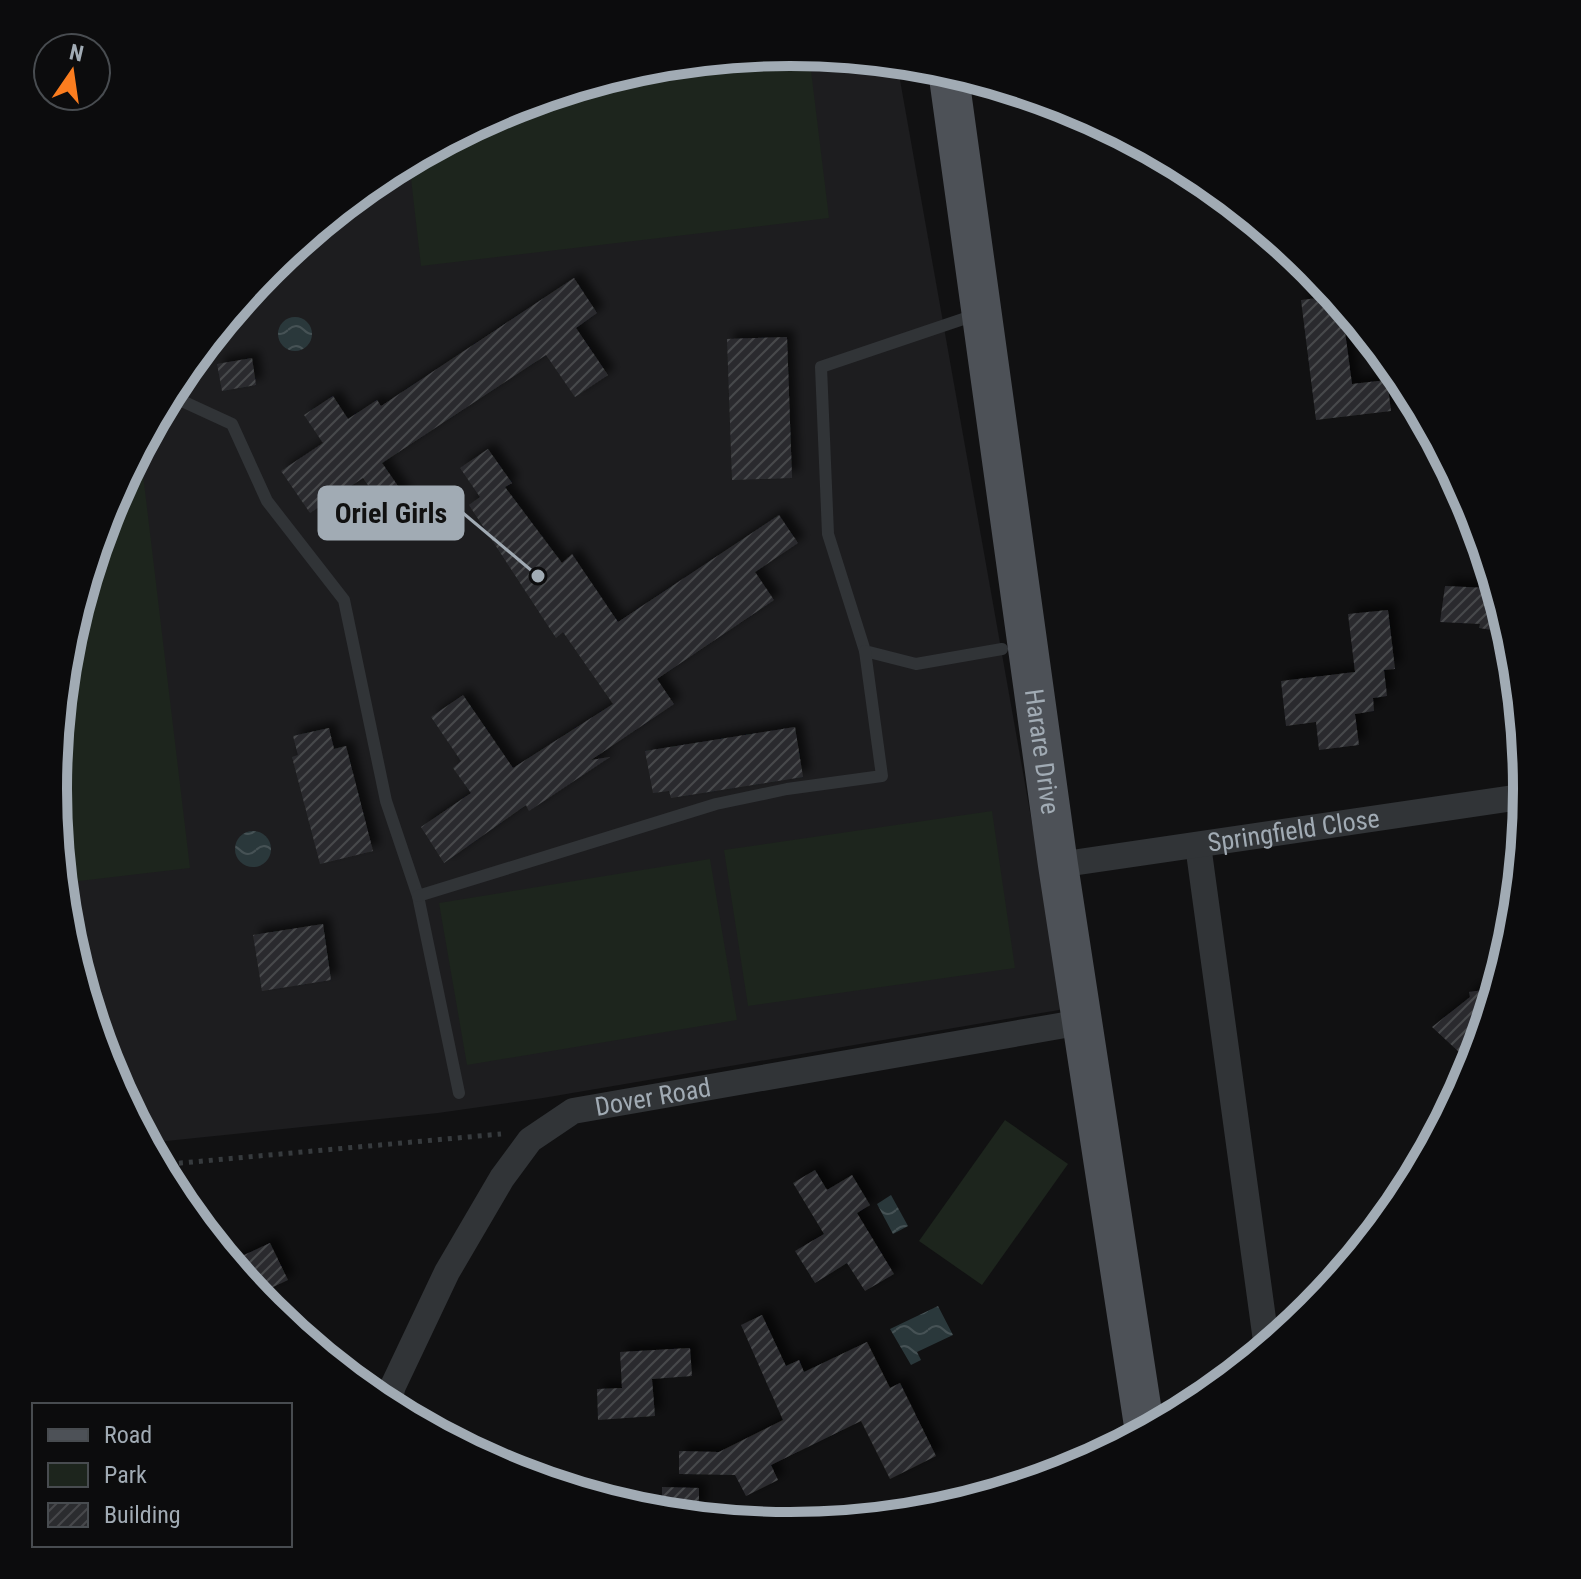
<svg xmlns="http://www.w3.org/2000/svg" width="1581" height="1579" viewBox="0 0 1581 1579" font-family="'Roboto Condensed',sans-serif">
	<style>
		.built { fill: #1d1d1f }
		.green { fill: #1d251d }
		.water { fill: url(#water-waves) }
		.building { fill: url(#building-hatch); filter: url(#shadow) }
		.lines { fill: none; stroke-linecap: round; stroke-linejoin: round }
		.path { stroke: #373b3e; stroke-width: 5; stroke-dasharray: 4 6; stroke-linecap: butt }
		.lane { stroke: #313437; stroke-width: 12 }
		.street { stroke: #313437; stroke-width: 26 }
		.primary { stroke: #4d5157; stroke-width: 40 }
		.labels { text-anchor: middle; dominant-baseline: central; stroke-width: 8; stroke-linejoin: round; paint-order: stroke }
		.street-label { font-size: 26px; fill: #a1abb4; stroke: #0c0c0d }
		.rim { fill: none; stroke: #a1abb4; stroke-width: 10 }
		.leader { fill: none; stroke: #a1abb4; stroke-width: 3 }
		.callout-dot { fill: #a1abb4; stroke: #0c0c0d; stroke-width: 3 }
		.callout { fill: #a1abb4; stroke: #a1abb4; stroke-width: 3 }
		.callout-label { font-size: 28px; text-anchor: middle; font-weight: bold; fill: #111 }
	</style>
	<defs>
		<pattern id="water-waves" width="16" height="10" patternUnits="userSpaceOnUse" patternTransform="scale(2)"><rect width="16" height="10" fill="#2a383b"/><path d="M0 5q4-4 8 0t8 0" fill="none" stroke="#465255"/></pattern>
		<pattern id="building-hatch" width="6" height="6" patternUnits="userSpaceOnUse" patternTransform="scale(2)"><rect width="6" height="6" fill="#2b2c2f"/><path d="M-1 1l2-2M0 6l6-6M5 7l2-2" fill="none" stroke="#47484b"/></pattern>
		<filter id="shadow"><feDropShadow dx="7" dy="-7" stdDeviation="4" flood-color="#0009"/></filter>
	</defs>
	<rect width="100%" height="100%" fill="#111112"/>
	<!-- built -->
	<path class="built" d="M791,52L897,63L1065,1009L543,1098L438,1113L147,1143L109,1071L67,933L53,789L67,645L109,507L178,379L269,268L381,176L509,108L647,66Z"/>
	<!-- green -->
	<g class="green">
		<path d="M791,52L809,54L829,218L421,266L409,161L509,108L647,66Z"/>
		<path d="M140,449L190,868L62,883L53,789L67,645L109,507Z"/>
		<path d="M992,811L1015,968L748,1006L724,850Z"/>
		<path d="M710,859L737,1020L467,1065L439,903Z"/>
		<path d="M1005,1120L1068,1164L982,1285L919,1241Z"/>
	</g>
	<!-- water -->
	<g class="water">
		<circle cx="295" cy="334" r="17"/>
		<circle cx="253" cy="849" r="18"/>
		<path d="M891,1195L908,1226L893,1234L877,1204Z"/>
		<path d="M938,1306L953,1335L917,1352L921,1360L911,1365L890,1329Z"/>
	</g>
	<!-- building -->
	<g class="building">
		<path d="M574,278L597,313L576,328L608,375L575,397L546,355L382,463L405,496L385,510L363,478L310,513L281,471L323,443L304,415L333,396L348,419L377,400L381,406Z"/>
		<path d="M1335,296L1356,322L1344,324L1352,384L1387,380L1391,411L1316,420L1301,300Z"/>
		<path d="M787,337L792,478L732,480L727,339Z"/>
		<path d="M252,358L256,385L222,391L217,364Z"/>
		<path d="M488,449L512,483L505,487L562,563L572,554L618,622L779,515L798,543L755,572L774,600L657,679L674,704L591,760L610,757L529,811L526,805L444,863L421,827L471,793L453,768L461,761L431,717L463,695L513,768L613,704L563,632L556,638L469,505L480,497L460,468Z"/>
		<path d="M1492,573L1510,633L1479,628L1480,624L1440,622L1445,586L1488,588Z"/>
		<path d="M1388,610L1395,669L1384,670L1387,696L1373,698L1374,711L1355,714L1359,745L1319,750L1316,722L1286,726L1281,681L1355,672L1348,614Z"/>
		<path d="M795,727L803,777L671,798L669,791L653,793L645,751Z"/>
		<path d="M329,728L334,749L346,746L373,851L320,864L292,757L298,755L293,736Z"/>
		<path d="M323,924L331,980L262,991L253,935Z"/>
		<path d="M1497,988L1482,1038L1474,1066L1432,1027L1470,997L1469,992Z"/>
		<path d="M815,1170L827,1190L852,1175L870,1205L857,1213L894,1274L865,1291L847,1263L815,1283L795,1251L824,1234L793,1183Z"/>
		<path d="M270,1243L288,1280L256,1295L229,1262Z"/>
		<path d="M762,1315L786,1366L799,1360L804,1372L867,1342L890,1388L900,1383L936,1456L890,1479L861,1421L771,1465L778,1480L746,1496L735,1475L679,1474V1451L719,1452L783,1420L741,1325Z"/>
		<path d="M690,1348L692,1376L652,1379L655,1416L598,1420L597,1389L622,1388L620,1352Z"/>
		<path d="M662,1487L699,1488V1511L662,1510Z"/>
	</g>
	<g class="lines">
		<!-- path -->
		<path class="path" d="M159,1165L501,1134"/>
		<!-- lane -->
		<g class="lane">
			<path d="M975,315L821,367L828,534L865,651L916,664L1002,649"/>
			<path d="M169,395L232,424L267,501L344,600L386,801L418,896L459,1093"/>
			<path d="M418,896L716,804L787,789L882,776L865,651"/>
		</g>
		<!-- street -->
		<g class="street">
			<path d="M1198,845L1267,1348"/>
			<path id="s1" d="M1058,865L1527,796"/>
			<path id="s2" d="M387,1406L393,1386L447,1272L502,1178L530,1140L573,1111L1082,1022"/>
		</g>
		<!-- primary -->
		<path class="primary" id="s3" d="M948,70L1058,865L1145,1432"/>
	</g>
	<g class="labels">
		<!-- street labels -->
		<g class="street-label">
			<text stroke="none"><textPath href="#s3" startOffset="688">Harare Drive</textPath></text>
			<text stroke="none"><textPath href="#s1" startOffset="238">Springfield Close</textPath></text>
			<text stroke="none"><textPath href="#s2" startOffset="436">Dover Road</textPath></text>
		</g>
	</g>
	<!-- crop -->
	<path d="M0 0H1581V1579H0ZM67 789a723 723 0 1 1 1446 0a723 723 0 1 1-1446 0Z" fill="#0c0c0d" fill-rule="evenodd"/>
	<path class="rim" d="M67 789a723 723 0 1 1 1446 0a723 723 0 1 1-1446 0Z"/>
	<!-- callouts -->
	<path class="leader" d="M538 576L463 513"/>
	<circle class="callout-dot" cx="538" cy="576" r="8"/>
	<rect class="callout" x="319" y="487" width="144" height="52" rx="8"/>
	<g class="callout-label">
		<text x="391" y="523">Oriel Girls</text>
	</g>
	<!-- legend -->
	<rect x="32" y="1403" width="260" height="144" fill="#0c0c0d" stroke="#484c50" stroke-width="2"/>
	<rect x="48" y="1429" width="40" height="12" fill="#4d5157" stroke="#484c50" stroke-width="2"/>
	<text x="104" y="1443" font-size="24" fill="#a1abb4">Road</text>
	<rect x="48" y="1463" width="40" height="24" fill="#1d251d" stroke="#484c50" stroke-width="2"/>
	<text x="104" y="1483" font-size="24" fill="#a1abb4">Park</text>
	<rect x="48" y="1503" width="40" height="24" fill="url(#building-hatch)" stroke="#484c50" stroke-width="2"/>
	<text x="104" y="1523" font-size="24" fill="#a1abb4">Building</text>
	<!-- north arrow -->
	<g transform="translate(72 72) rotate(13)"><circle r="38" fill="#0c0c0d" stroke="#484c50" stroke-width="2"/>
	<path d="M0-6L14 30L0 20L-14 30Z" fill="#fb7d1f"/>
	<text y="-12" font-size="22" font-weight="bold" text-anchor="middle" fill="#a1abb4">N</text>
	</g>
</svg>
